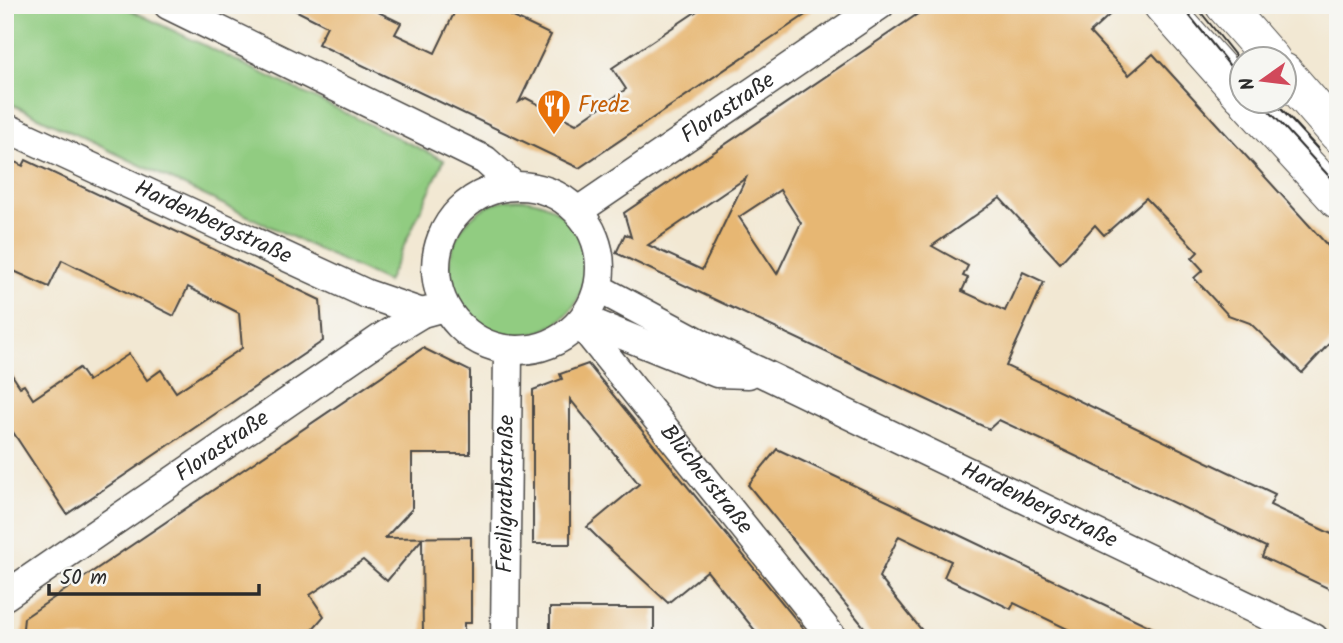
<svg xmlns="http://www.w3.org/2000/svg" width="1343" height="643" viewBox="0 0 1343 643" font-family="Kalam,sans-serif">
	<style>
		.green { fill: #91cc81; stroke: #5e7c56; stroke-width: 2 }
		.building { fill: #e7b773; fill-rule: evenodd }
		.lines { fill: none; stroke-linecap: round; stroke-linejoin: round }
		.minor-casing { stroke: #494744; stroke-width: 31 }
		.major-casing { stroke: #494744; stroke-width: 39 }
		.minor { stroke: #fff; stroke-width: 28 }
		.major { stroke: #fff; stroke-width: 37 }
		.tram { stroke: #2b2b2b; stroke-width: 2 }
		.labels { text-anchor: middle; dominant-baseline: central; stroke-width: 5; stroke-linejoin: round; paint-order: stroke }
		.food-label { font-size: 23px; fill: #c56008; stroke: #f6f6f2; text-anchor: start }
		.street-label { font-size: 23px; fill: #2b2b2b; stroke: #f6f6f2 }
	</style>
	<rect width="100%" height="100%" fill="#f6f6f2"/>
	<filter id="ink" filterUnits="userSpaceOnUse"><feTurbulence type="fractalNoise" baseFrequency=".0143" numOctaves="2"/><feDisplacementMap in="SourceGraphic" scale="14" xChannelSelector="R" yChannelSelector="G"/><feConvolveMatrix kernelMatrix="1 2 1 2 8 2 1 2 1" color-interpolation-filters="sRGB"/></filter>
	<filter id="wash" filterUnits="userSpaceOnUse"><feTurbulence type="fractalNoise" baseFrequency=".00686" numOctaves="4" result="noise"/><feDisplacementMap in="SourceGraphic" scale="28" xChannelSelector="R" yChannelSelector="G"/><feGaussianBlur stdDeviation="1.57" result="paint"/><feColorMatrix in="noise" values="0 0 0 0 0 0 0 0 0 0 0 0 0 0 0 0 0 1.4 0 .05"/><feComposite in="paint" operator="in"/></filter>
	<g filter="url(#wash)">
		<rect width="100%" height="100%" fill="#f2e8d3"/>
		<!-- green -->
		<g class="green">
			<path d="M5,5H120L444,160L387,282L5,101Z"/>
			<circle cx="518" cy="267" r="68"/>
		</g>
		<g id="blocks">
			<!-- building -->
			<g class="building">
				<path d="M285,5H364L401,23L395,34L435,53L458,5H488L551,35L519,102L526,98L576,124L626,89L612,68L706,5H820L579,168L318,44L327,26Z"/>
				<path d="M931,5H1120L1090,33L1129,75L1153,54L1338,257V334L1302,373L1250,323L1228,315L1194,278L1203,270L1192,258L1198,252L1146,198L1104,235L1095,225L1060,263L1000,198L932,246L968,266L963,276L968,278L962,291L1005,311L1023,272L1044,282L1006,366L1275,494L1270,505L1338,537V593L1262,557L1266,547L1044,441L999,420L989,429L616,253L625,234L631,237L624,213ZM746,178L702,270L648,245ZM780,190L801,223L777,274L739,217Z"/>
				<path d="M5,157L23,166L26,160L320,300L323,341L67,514L5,420V364L20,387L24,385L33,399L79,368L88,381L129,354L147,380L161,370L176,392L242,348L239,313L188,287L174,316L62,260L49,287L5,267Z"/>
				<path d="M423,348L470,371V454H412V509L385,538L471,537V623H464V638H423L422,539L387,581L363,560L310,595L324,616L305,638H22L24,618Z"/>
				<path d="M588,364L713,518L811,638H761L707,571L668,603L598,538L587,527L639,484L570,399V544H533V390L562,379L560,374Z"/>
				<path d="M777,449L938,525L1174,638H1086L1014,603L1011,609L944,577L951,561L899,536L879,577L928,638H873L748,485Z"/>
				<rect x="550" y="608" width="104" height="30"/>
			</g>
		</g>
	</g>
	<g filter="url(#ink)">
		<use href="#blocks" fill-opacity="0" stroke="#494744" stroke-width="2"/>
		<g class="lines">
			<!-- minor casing -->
			<g class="minor-casing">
				<g id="minor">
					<path d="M168,5L485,160L513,185"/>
					<path id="s1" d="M5,127L367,294L422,313"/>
					<circle cx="518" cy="268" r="82"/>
					<path id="s2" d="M578,211L880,5"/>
					<path id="s3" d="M598,288L706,346L1314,638"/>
					<path d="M583,319L717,373L748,374"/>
					<path id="s4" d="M580,323L833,638"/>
					<path id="s5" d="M5,596L384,336L422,313L444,307"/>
					<path id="s6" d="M505,638L508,351"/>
				</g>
			</g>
			<!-- major casing -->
			<g class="major-casing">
				<g id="major">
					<path d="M1162,5L1242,95"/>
					<path d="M1224,5L1272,60"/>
					<path d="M1284,72L1338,134"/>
					<path d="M1248,102L1338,200"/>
				</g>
			</g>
			<!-- minor -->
			<use href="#minor" class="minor"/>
			<!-- major -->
			<use href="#major" class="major"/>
			<!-- tram -->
			<g class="tram">
				<path d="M1181,5L1242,81"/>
				<path d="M1195,5L1242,64"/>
				<path d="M1261,102L1338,186"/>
				<path d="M1275,102L1319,150"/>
			</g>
		</g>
	</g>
	<!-- icons -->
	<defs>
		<g id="restaurant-pin" transform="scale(1.75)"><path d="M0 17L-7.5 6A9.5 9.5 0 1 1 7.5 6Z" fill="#e8710a" stroke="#f6f6f2"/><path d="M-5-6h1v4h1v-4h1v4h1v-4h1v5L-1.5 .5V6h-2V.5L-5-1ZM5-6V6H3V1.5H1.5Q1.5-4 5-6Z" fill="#fff"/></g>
	</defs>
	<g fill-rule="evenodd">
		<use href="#restaurant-pin" x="554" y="106"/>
	</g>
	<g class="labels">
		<!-- food labels -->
		<g class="food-label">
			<text x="578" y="106">Fredz</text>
		</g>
		<!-- street labels -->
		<g class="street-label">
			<text stroke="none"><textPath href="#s2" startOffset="182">Florastraße</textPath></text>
			<text stroke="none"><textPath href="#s1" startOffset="229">Hardenbergstraße</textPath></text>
			<text stroke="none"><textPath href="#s5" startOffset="264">Florastraße</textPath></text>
			<text stroke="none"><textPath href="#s4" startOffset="201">Blücherstraße</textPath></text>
			<text stroke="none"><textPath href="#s6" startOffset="144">Freiligrathstraße</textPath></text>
			<text stroke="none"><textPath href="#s3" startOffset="492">Hardenbergstraße</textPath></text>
		</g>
	</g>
	<!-- margin -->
	<rect width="1343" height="643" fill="none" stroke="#f6f6f2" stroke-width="28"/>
	<!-- north arrow -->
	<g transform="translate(1263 80) rotate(256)"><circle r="33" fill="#f6f6f2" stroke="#a5a5a2" stroke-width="2"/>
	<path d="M0-5L12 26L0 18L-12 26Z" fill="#d1495b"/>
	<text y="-10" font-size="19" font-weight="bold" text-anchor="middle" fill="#2b2b2b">N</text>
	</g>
	<!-- scale -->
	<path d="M49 584v10h210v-10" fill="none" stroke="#2b2b2b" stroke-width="3.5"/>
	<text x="60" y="584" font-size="21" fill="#2b2b2b" stroke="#f6f6f2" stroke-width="5" paint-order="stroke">50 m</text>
</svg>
